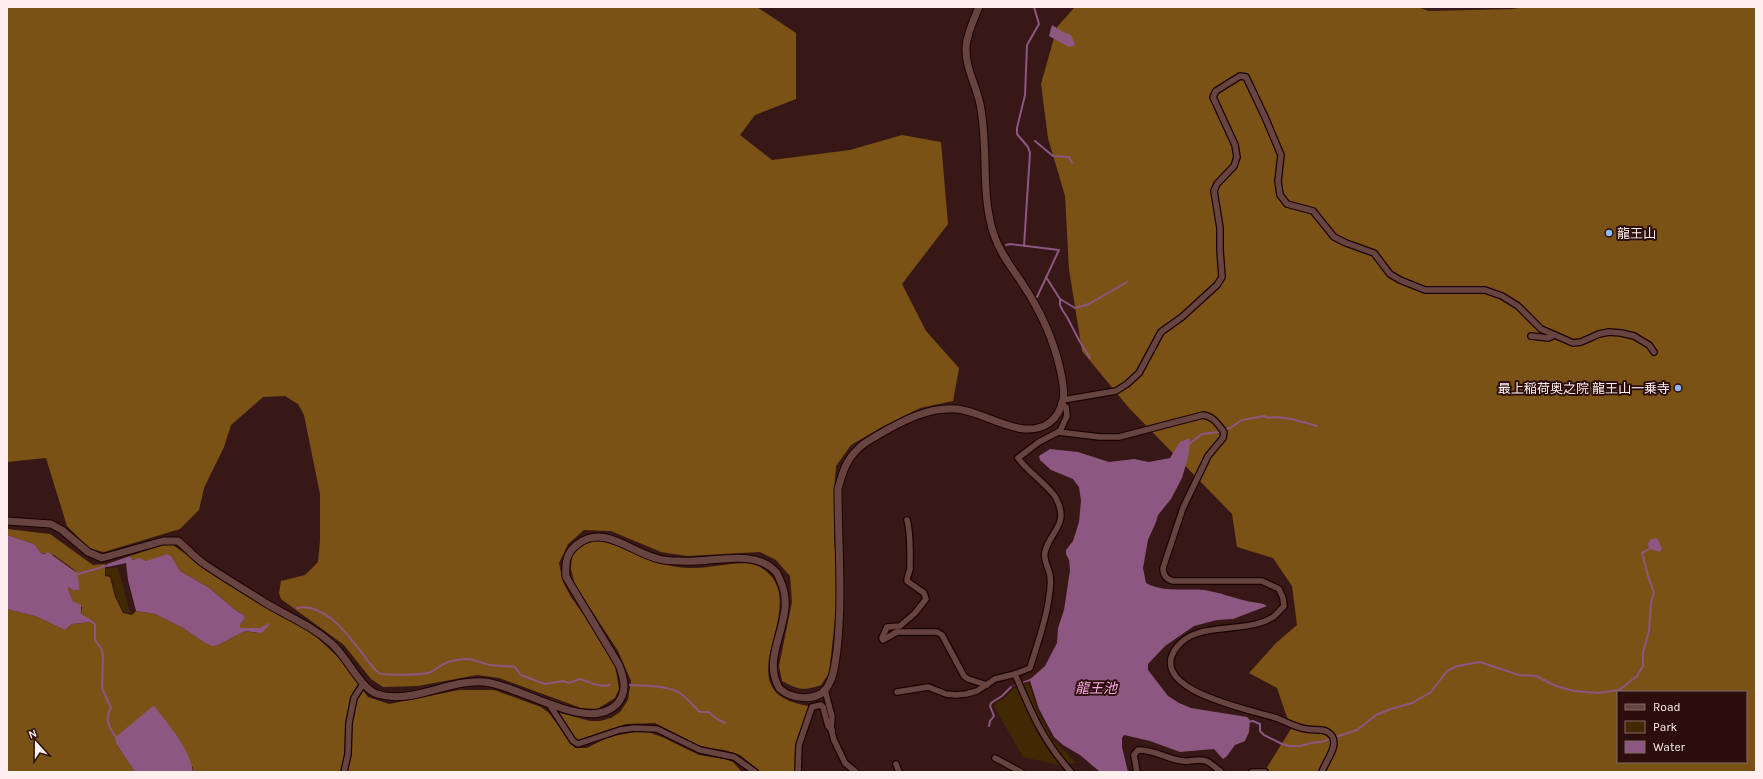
<svg xmlns="http://www.w3.org/2000/svg" width="1763" height="779" viewBox="0 0 1763 779" font-family="Karla,'Noto Sans JP',sans-serif">
	<style>
		.green { fill: #412904 }
		.forest { fill: #7a5215; fill-rule: evenodd }
		.water { fill: #8c5780 }
		.lines { fill: none; stroke-linecap: round; stroke-linejoin: round }
		.stream { stroke: #8c5780; stroke-width: 2 }
		.minor-casing { stroke: #1c0303; stroke-width: 8 }
		.tertiary-casing { stroke: #1c0303; stroke-width: 9 }
		.minor { stroke: #684441; stroke-width: 5.5 }
		.tertiary { stroke: #684441; stroke-width: 7 }
		.poi-dot { fill: #92b7fd; stroke: #2c0e0d; stroke-width: 1.5 }
		.labels { text-anchor: middle; dominant-baseline: central; stroke-width: 4; stroke-linejoin: round; paint-order: stroke }
		.poi-label { font-size: 13px; fill: #fef0ef; stroke: #2c0e0d; text-anchor: start }
		.water-label { font-size: 14px; font-style: italic; fill: #f9a9e5; stroke: #2c0e0d }
	</style>
	<rect width="100%" height="100%" fill="#371816"/>
	<!-- green -->
	<g class="green">
		<path d="M118,567L130,613L124,612L116,597L111,575H106V569Z"/>
		<path d="M1029,683L1037,710L1052,739L1076,763L1058,765L1023,757L995,708V704L1006,697L1014,688Z"/>
	</g>
	<!-- forest -->
	<g class="forest">
		<path d="M7,7H757L796,33V99L755,115L740,135L772,160L850,150L902,135L941,142L948,224L902,284L926,331L959,368L953,401L920,408L882,427L851,445L836,466L834,491V538L838,593L829,673L821,685C803,691 799,690 782,681L779,666L792,602L790,576L776,560L760,552L687,556L661,552L611,531L584,530L568,544L559,563L563,582L571,597L588,621L615,665L619,689L615,698L597,709L581,708L499,678L477,675L418,686L383,687L371,679L344,645L281,599L279,593L281,581L305,575L318,562L320,541V494L304,415L298,404L285,396L263,397L231,425L224,447L204,488L199,510L180,529L104,552L90,549L67,526L46,458L7,462Z"/>
		<path d="M1075,7H1417L1429,11L1513,9L1523,7H1756V772H1257L1266,769L1291,729L1277,688L1249,673L1276,643L1297,625L1292,586L1273,558L1237,547L1232,514L1129,408L1082,351L1069,269L1065,196L1048,138L1041,84L1057,27ZM1618,692H1746V762H1618Z"/>
		<path d="M7,529L50,534L93,565L105,564V576L110,577L115,597L123,613L132,615L136,611L155,614L183,628L205,643L218,645L245,631L258,633L265,630L266,627L256,629L240,628V625L245,618L244,615L238,612L208,587L180,571L172,557C158,553 157,560 146,561C141,561 139,558 133,560L130,556L170,543L214,574L309,630L339,658L368,697L389,704L459,690H494L541,707L549,713L575,748H587L608,737L635,732H648L662,737L699,755L725,759L733,762L742,772H193V767L117,745L135,772H7V609L35,616L65,630L72,624L91,622L81,614L82,607L73,601L68,589V587L73,590H80L76,572L73,569L54,555L41,553L34,544L7,535Z"/>
		<path d="M592,540C597,540 604,540 610,542C633,550 653,564 678,567C689,569 703,568 715,566C733,565 751,558 767,572C811,610 720,693 809,706C806,720 798,732 796,746C795,755 797,763 795,772H761L740,755L724,750L702,747L655,723L626,724L578,740L573,736L559,716L560,713L590,721H600L611,718L620,712L628,700L631,681L618,651L575,585L571,569L572,555L581,545Z"/>
	</g>
	<!-- water -->
	<g class="water">
		<path d="M1052,25L1063,32L1071,35L1075,44L1074,46L1069,47L1049,36Z"/>
		<path d="M1190,438L1189,454L1182,478L1171,499L1158,515L1156,522L1148,540L1143,568L1146,583C1164,593 1185,588 1204,590C1219,592 1233,598 1247,601C1254,603 1261,602 1267,606L1233,619L1217,620L1194,626L1165,646L1148,664V670L1168,696L1179,703L1191,708L1247,717L1250,720L1249,732L1245,741L1235,745L1227,756L1223,759L1214,749L1180,752L1150,741L1124,735L1122,738V747L1128,772H1100L1080,755L1063,745L1054,737L1039,709L1030,681L1009,687L1030,679L1035,675L1045,666L1057,643L1058,628L1064,610L1070,570L1069,560L1066,554V550L1073,541L1079,522L1081,501L1079,487L1073,479L1051,470L1040,460L1039,456L1050,449L1078,452L1109,462L1134,459L1149,462L1170,458L1180,442Z"/>
		<path d="M7,535L34,544L41,553L44,554L48,552L77,573L80,590H73L68,587V589L73,601L81,605V614L91,620V622L72,624L65,630L35,616L7,609Z"/>
		<path d="M1657,538L1662,548L1660,552L1649,549L1648,543L1651,539Z"/>
		<path d="M167,554L172,557L180,571L208,587L238,612L244,615L245,618L240,625V628H260L269,623L270,624L263,632L260,633L245,631L218,645L212,646L205,643L183,628L155,614L136,611L128,580L126,563L108,567L107,564L130,556L133,560L139,558L146,561Z"/>
		<path d="M153,706L155,707C169,725 190,749 193,772H135L117,745L115,738L117,736Z"/>
	</g>
	<g class="lines">
		<!-- stream -->
		<g class="stream">
			<path d="M1035,141L1053,156L1069,157L1072,163"/>
			<path d="M1006,245L1010,244L1059,250L1037,297"/>
			<path d="M1024,246L1030,153L1028,147L1017,134V128L1025,95L1027,45L1039,24L1034,7"/>
			<path d="M1046,277L1060,299L1075,308L1089,304L1127,282"/>
			<path d="M1060,299V305L1063,311L1067,317L1080,342L1090,358"/>
			<path d="M1189,444L1202,434L1218,432L1230,428L1242,420L1264,416L1269,418L1276,417L1292,419L1317,426"/>
			<path d="M75,575L109,565"/>
			<path d="M297,608C326,602 350,638 365,657C369,662 373,669 379,673C384,676 425,675 431,672C438,668 444,662 452,661C472,656 473,661 490,665C498,666 507,666 515,667L521,675L545,684L563,681L569,683L580,679C591,682 598,688 610,685"/>
			<path d="M89,620L95,624V640L101,648L103,655L102,688L111,708C104,718 109,728 116,737H119"/>
			<path d="M630,685C646,686 666,685 680,693C687,698 693,706 700,712H709L717,719L725,723"/>
			<path d="M1247,722L1253,721L1260,724V731L1264,735L1282,744L1289,746H1301L1311,743L1321,742L1357,730L1376,715L1391,709L1412,703L1431,692L1447,671L1457,666L1480,662L1519,675L1536,676L1556,686L1574,691L1598,693L1619,690L1637,676L1643,666V652L1649,631L1651,602L1654,593L1648,576L1642,553L1651,548"/>
			<path d="M989,726L990,721L994,716L990,706L991,703L1002,696L1011,687"/>
		</g>
		<!-- minor casing -->
		<g class="minor-casing">
			<g id="minor">
				<path d="M1531,336L1548,338L1555,335"/>
				<path d="M1063,400L1116,391L1127,384L1139,373L1161,332L1182,317L1217,285L1222,277L1220,250V228L1214,191L1217,184L1234,166L1237,157L1235,145L1213,97L1216,91L1240,76L1246,77L1265,117L1281,155L1278,181L1280,195L1287,204L1313,211L1334,237L1346,243L1374,253L1390,274L1400,280L1425,290H1485L1502,296L1518,306L1541,329L1573,343L1581,342L1599,334L1609,332L1621,333L1634,336L1649,345L1654,352"/>
				<path d="M1058,432L1100,437H1119L1203,415C1214,417 1217,423 1224,432L1223,438L1208,456L1183,508L1163,568C1163,575 1166,579 1173,581H1262L1279,589L1283,598L1284,606C1280,610 1277,614 1273,617C1245,635 1197,620 1177,647C1144,689 1247,709 1273,717C1284,720 1295,728 1307,729C1315,731 1326,727 1332,736C1339,746 1325,762 1322,772"/>
				<path d="M907,520C911,534 910,554 910,569C909,573 907,577 907,581L924,593L926,599L915,613L900,626L887,627L882,638L883,640L897,632H937L942,635L964,676L968,679L987,685"/>
				<path d="M1015,674C1031,712 1043,741 1071,772"/>
				<path d="M825,690L832,717L831,729L834,740L845,763L856,772"/>
				<path d="M897,692L928,687L946,694L956,695L966,694L977,691L995,679L1015,674L1030,668C1037,644 1046,622 1049,597C1050,591 1051,582 1050,576C1049,568 1043,560 1045,552C1050,531 1070,525 1056,498C1049,486 1027,471 1018,458L1039,442L1060,431L1067,416L1066,407L1061,404"/>
				<path d="M549,704L573,741L578,744L620,730L634,728L657,729L700,750L734,757L755,772"/>
				<path d="M995,758L1021,772"/>
				<path d="M896,764L899,772"/>
				<path d="M344,772L348,754L349,723L354,698L363,684"/>
				<path d="M798,772L799,745L812,707L821,705L823,707L828,726L832,730"/>
				<path d="M1137,772L1134,755L1138,750C1157,750 1168,760 1184,761C1191,762 1198,758 1206,761C1211,763 1216,768 1221,772"/>
				<path d="M1252,772H1265"/>
			</g>
		</g>
		<!-- tertiary casing -->
		<g class="tertiary-casing">
			<path id="tertiary" d="M7,521L51,524L62,530L88,552L102,558L163,541H178C187,548 194,557 203,563C223,577 244,589 264,602C287,616 311,625 331,643C345,654 361,689 377,694C412,705 448,679 484,682C520,685 588,734 617,704C628,692 624,678 619,665L566,577C565,564 566,552 578,544C604,524 632,553 659,559C665,561 673,561 680,561C709,564 754,547 776,572C778,574 779,578 780,580C797,615 766,647 775,678C776,681 778,687 780,689C791,699 816,702 826,689C834,678 835,664 837,650C843,596 838,543 838,489C842,474 846,460 858,449C863,443 872,439 878,435C902,421 928,407 956,409C985,411 1022,442 1049,423C1056,418 1061,409 1063,400C1065,390 1062,378 1060,369C1053,337 1040,310 1022,283C1012,268 1000,253 994,235C980,194 989,147 980,104C976,85 965,67 966,47C967,33 974,19 979,7"/>
		</g>
		<!-- minor -->
		<use href="#minor" class="minor"/>
		<!-- tertiary -->
		<use href="#tertiary" class="tertiary"/>
	</g>
	<!-- markers -->
	<g class="poi-dot">
		<circle cx="1609" cy="233" r="4"/>
		<circle cx="1678" cy="388" r="4"/>
	</g>
	<g class="labels">
		<!-- poi labels -->
		<g class="poi-label">
			<text x="1617" y="233">龍王山</text>
			<text x="1670" y="388" text-anchor="end">最上稲荷奥之院 龍王山一乗寺</text>
		</g>
		<!-- water labels -->
		<g class="water-label">
			<text x="1096" y="688">龍王池</text>
		</g>
	</g>
	<!-- border -->
	<rect width="1763" height="779" fill="none" stroke="#fef0ef" stroke-width="16"/>
	<!-- legend -->
	<rect x="1617" y="691" width="130" height="72" fill="#2c0e0d" stroke="#806867"/>
	<rect x="1625" y="704" width="20" height="6" fill="#684441" stroke="#806867"/>
	<text x="1653" y="711" font-size="12" fill="#fef0ef">Road</text>
	<rect x="1625" y="721" width="20" height="12" fill="#412904" stroke="#806867"/>
	<text x="1653" y="731" font-size="12" fill="#fef0ef">Park</text>
	<rect x="1625" y="741" width="20" height="12" fill="#8c5780" stroke="#806867"/>
	<text x="1653" y="751" font-size="12" fill="#fef0ef">Water</text>
	<!-- north arrow -->
	<g transform="translate(36 743) rotate(339)" stroke="#2c0e0d" stroke-width="3" paint-order="stroke">
	<path d="M0-3L7 15L0 10L-7 15Z" fill="#fef0ef"/>
	<text y="-6" font-size="11" font-weight="bold" text-anchor="middle" fill="#fef0ef">N</text>
	</g>
</svg>
